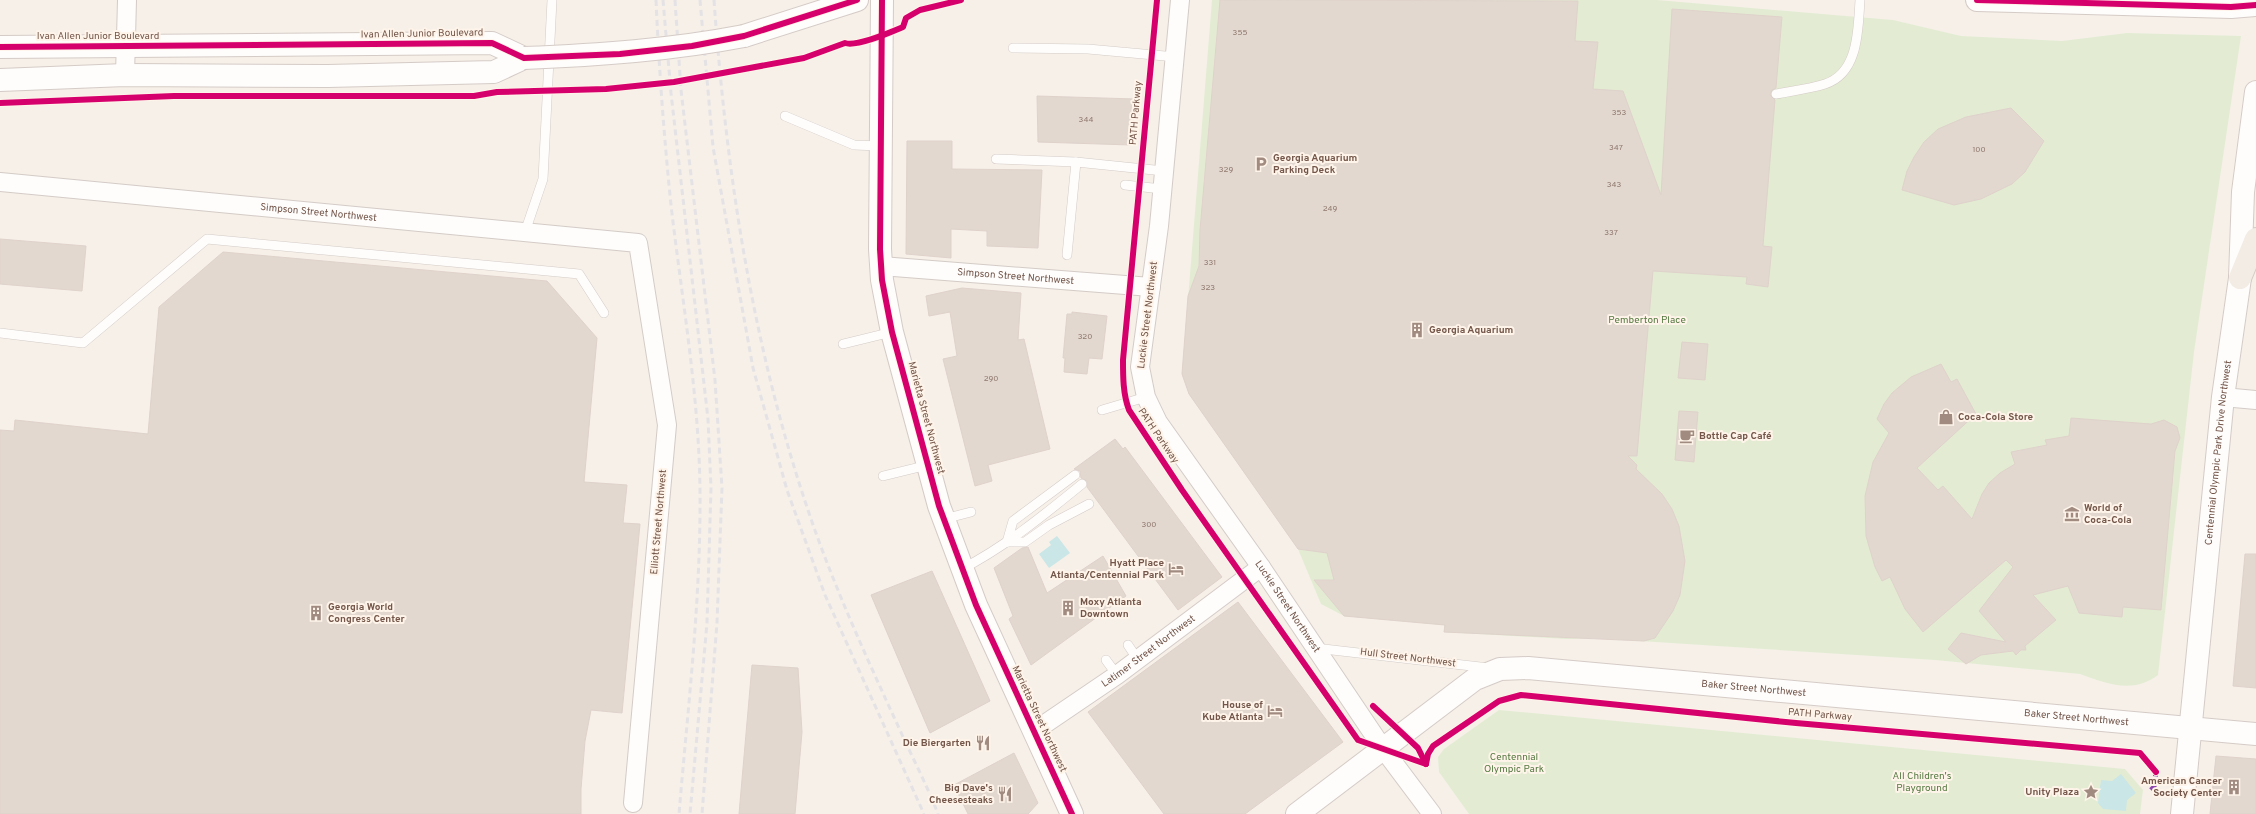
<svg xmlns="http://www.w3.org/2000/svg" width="2256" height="814" viewBox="0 0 2256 814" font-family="Overpass,sans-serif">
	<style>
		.green { fill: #e3ecd3 }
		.water { fill: #cae6e6 }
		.building { fill: #e2d8d0; stroke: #dfd2cb }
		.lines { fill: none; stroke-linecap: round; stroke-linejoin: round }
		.lane-casing { stroke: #d4cbc6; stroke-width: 10 }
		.street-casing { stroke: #d4cbc6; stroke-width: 20 }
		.secondary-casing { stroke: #d5cbc6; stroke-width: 24 }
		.primary-casing { stroke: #d5cac5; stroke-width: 24 }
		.lane { stroke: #fefdfc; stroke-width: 9 }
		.street { stroke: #fefdfc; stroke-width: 18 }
		.secondary { stroke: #fefdfc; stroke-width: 22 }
		.primary { stroke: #f2ece4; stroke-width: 22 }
		.rail { stroke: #e4e2e4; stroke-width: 3; stroke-dasharray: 6 4; stroke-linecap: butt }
		.secondary-bridge-casing { stroke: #d5cbc6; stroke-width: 24; stroke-linecap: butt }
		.secondary-bridge { stroke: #fefdfc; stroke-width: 22 }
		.quiet { stroke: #8e44ad; stroke-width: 5; stroke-dasharray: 10 5; stroke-linecap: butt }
		.cycleway-casing { stroke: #fff4e9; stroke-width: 8 }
		.cycleway { stroke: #d6006c; stroke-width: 6 }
		.labels { text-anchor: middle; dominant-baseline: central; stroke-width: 4; stroke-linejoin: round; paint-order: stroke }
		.number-label { font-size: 8px; fill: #90786d }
		.street-label { font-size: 10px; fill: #735549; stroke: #fff4e9 }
		.poi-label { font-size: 10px; font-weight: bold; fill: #735549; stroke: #fff4e9; text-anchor: start }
		.park-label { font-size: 10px; fill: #557942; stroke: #fff4e9 }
	</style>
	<rect width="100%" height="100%" fill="#f6f0e9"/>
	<!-- green -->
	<g class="green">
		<path d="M1212,0H1657L1893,20L1961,36L2062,41L2127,33L2241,36L2194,352L2158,675C2133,694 2107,684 2080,674L1935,660L1593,638L1567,639L1444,632V625L1344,616L1321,604L1298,549L1189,394L1182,374Z"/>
		<path d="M1499,710L2125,769L2143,790L2140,814H1469L1439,772L1438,757L1444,749Z"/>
	</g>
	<!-- water -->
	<g class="water">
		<path d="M1057,536L1070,553L1049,568L1039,554L1051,545L1049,542Z"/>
		<path d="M2121,774L2136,793L2127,800L2126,811L2103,809L2098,803L2101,780L2112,781Z"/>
	</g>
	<!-- building -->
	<g class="building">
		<path d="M1220,0L1578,1L1575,41L1598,42L1593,89L1623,91L1661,195L1672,9L1782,17L1776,88L1772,90L1770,95L1775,100L1763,246L1772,247L1768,287L1746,284L1747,277L1653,271L1637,456H1628L1637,465L1636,469L1662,494L1672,509L1679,526L1685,561L1680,595L1673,611L1655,638L1644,641L1444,632L1445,625L1344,616L1314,580H1334L1327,553L1298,549L1189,394L1182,374L1188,296L1199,266L1200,230Z"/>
		<path d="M1037,96L1135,99L1131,145L1038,142Z"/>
		<path d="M2011,108L2044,141L2025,172L2012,184L1981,199L1954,205L1902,190L1907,171L1914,157L1924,142L1938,129L1966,117Z"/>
		<path d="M907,141H952V169L1042,170L1038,248L987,246V231L951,229V258L906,254Z"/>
		<path d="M0,239L86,246L82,291L0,284Z"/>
		<path d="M223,252L547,281L597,338L584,482L627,485L623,523L640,524L622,713L591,710L585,741L581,789V814H0V430L14,431L15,420L148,434L159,307Z"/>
		<path d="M962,288L1021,293L1018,340L1024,339L1050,449L988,465L992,481L975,486L943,359L957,356L950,312L929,316L926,296Z"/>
		<path d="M1072,312L1107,316L1102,359L1089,358L1087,374L1064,372L1065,358H1063L1067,314H1072Z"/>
		<path d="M1682,342L1708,344L1705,380L1678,378Z"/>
		<path d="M1941,364L1951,382L1957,379L1976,414L1917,468L1938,490L1943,486L1972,519L1982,494L1989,483L2000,473L2015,464L2011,452L2047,445L2045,440L2069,436L2071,418L2151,424L2164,420L2177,427L2180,438L2175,451L2161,610L2123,607L2122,617L2079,613L2068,586L2033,595L2056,620L2025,646L2026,650H2021L2016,655L2013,651L1981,655L1966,664L1948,649L1961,633L2006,642L1979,611L2013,567L2006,560L1923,632L1905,609L1890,577L1882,581L1875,567L1866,536L1865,496L1873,462L1889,433L1877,419L1884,404L1892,393L1911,377Z"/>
		<path d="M1679,411L1698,412L1694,462L1675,460Z"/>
		<path d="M1115,439L1123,449L1125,447L1222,577L1178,610L1087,487V481L1081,478L1080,471L1074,469Z"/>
		<path d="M1028,547L1047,593L1103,556L1126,596L1031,665L1009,619L1013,616L994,568L1022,548Z"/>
		<path d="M2245,554H2256V688L2233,686Z"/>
		<path d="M932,571L990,701L930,733L871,595Z"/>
		<path d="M1238,602L1343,742L1245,814H1164L1088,712Z"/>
		<path d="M752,665L798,668L802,732L795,814H739Z"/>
		<path d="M1014,753L1038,803L1028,814H968L954,785Z"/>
		<path d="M2216,756L2256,759V814H2210Z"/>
	</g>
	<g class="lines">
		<!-- lane casing -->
		<g class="lane-casing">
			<g id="lane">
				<path d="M1013,48L1088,49L1176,57"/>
				<path d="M1776,94C1792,91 1809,89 1825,84C1859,73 1858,29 1860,0"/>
				<path d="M785,116L854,145L880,146"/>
				<path d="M996,159L1076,162L1164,171"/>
				<path d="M1125,185L1162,189"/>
				<path d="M525,232L543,179L552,0"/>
				<path d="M1067,255L1076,162"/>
				<path d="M0,333L83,343L207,239L579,274L604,313"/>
				<path d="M843,344L892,332"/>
				<path d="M1102,410L1146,397"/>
				<path d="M883,476L928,465"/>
				<path d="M944,519L971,512"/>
				<path d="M1007,542L1013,521L1075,475"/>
				<path d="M1007,542H1025L1049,525L1089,504"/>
				<path d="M962,569C1006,546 1044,515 1082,484"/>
				<path d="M1128,645L1138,660"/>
				<path d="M1315,648L1489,668"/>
				<path d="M1106,660L1117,675"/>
			</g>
		</g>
		<!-- street casing -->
		<g class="street-casing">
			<g id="street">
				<path id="s1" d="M1180,0L1159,226L1140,367L1146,397L1158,422L1261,567L1384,750L1432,814"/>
				<path d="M125,75L127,0"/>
				<path id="s2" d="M0,182L638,243L667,425L633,803"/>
				<path id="s3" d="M881,266L1151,287"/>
				<path d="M2223,397L2256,400"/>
				<path id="s4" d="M1033,732L1117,675L1261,567"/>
			</g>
		</g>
		<!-- secondary casing -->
		<g class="secondary-casing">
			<g id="secondary">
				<path d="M882,0L880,249L882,280L892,332L939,506L976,605L1072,814"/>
				<path d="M1977,0L2231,7L2256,5"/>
				<path d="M744,36L857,0"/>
				<path d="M0,47L492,43L524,58"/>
				<path d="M0,80L125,75L328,76L494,72L524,58"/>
				<path id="s5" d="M1297,814L1475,679L1500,669L1528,668L2256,734"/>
				<path id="s6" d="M2182,814L2223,397L2240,278L2243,192L2256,92"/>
			</g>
		</g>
		<!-- primary casing -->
		<g class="primary-casing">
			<path id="primary" d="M2240,278L2256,239"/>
		</g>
		<!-- lane -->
		<use href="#lane" class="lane"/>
		<!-- street -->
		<use href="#street" class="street"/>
		<!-- secondary -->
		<use href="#secondary" class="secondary"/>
		<!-- primary -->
		<use href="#primary" class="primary"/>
		<!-- rail -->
		<g class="rail">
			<path d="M656,0C659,68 664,137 671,205C682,300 699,395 700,490C701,599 688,706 679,814"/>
			<path d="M663,0L671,93L708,419L711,488L707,623L690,814"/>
			<path d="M675,0L681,90L715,380L722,488L717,623L702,814"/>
			<path d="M700,0L713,147L753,368L787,490L825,595L924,814"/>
			<path d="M714,0C727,182 755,363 817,536C841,602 870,665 899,728C912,757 927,785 938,814"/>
		</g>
		<!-- secondary-bridge casing -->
		<g class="secondary-bridge-casing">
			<path id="secondary-bridge" d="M524,58C599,55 671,50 744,36"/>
		</g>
		<!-- secondary-bridge -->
		<use href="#secondary-bridge" class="secondary-bridge"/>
		<!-- quiet -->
		<path class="quiet" d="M2151,790L2154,787L2156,772L2154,770"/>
		<!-- cycleway casing -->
		<g class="cycleway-casing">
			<g id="cycleway">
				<path d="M882,0L880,249L882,280L892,332L939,506L976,605L1072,814"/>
				<path d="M1157,0L1123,360C1123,377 1123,394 1129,410L1182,490L1358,740L1426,764"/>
				<path d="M1977,0L2231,7L2256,5"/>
				<path d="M0,47L492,43L524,58L620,54L692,46L744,36L857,0"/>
				<path d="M0,103L174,96H474L497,92L606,89L674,82L804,58L845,43C857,47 891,32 903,27L906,18L920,10L961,0"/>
				<path d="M1373,706L1418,748L1426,764"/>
				<path d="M1426,764L1428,754L1433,746L1499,701L1521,695L1796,723L2140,753L2156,772"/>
			</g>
		</g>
		<!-- cycleway -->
		<use href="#cycleway" class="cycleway"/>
	</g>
	<!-- icons -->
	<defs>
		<g id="parking-bare" transform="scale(1.2)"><path d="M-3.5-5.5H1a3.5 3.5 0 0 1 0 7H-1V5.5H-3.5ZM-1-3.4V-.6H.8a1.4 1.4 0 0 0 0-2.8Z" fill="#a18b81" stroke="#fff4e9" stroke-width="2.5" paint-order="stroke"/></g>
		<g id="building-bare" transform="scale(1.2)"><path d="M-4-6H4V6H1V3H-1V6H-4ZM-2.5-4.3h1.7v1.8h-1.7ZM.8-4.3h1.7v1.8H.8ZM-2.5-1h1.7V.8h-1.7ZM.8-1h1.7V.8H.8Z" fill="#a18b81" stroke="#fff4e9" stroke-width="2.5" paint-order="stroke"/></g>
		<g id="shop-bare" transform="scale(1.2)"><path d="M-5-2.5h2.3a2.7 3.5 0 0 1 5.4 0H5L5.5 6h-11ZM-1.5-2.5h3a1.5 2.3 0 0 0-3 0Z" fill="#a18b81" stroke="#fff4e9" stroke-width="2.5" paint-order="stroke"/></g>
		<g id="cafe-bare" transform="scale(1.2)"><path d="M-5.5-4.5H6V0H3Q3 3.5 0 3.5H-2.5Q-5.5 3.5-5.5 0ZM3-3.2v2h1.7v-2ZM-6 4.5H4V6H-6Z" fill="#a18b81" stroke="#fff4e9" stroke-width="2.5" paint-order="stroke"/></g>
		<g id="museum-bare" transform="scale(1.2)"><path d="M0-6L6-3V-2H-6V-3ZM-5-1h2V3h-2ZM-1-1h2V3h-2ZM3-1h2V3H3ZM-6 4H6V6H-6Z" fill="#a18b81" stroke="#fff4e9" stroke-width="2.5" paint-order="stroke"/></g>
		<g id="hotel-bare" transform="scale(1.2)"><path d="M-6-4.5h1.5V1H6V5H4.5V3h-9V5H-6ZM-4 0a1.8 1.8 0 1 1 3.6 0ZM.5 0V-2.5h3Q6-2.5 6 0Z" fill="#a18b81" stroke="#fff4e9" stroke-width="2.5" paint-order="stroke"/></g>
		<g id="restaurant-bare" transform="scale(1.2)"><path d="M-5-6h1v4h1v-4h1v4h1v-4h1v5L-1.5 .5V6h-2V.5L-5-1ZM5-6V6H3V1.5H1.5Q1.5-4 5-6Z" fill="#a18b81" stroke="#fff4e9" stroke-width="2.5" paint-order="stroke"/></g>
		<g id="sight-bare" transform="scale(1.2)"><path d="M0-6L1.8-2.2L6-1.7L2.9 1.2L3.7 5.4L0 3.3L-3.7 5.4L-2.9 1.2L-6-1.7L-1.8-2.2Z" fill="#a18b81" stroke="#fff4e9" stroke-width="2.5" paint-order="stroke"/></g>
	</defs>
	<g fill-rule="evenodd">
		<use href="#parking-bare" x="1261" y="164"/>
		<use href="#building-bare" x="1417" y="330"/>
		<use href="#shop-bare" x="1946" y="417"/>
		<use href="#cafe-bare" x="1687" y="436"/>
		<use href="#museum-bare" x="2072" y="514"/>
		<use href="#hotel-bare" x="1176" y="569"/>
		<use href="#building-bare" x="1068" y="608"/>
		<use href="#building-bare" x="316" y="613"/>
		<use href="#hotel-bare" x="1275" y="711"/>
		<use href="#restaurant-bare" x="983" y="743"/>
		<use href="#building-bare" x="2234" y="787"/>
		<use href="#sight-bare" x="2091" y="792"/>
		<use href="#restaurant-bare" x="1005" y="794"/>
	</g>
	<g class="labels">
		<!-- number labels -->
		<g class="number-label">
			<text x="1240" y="33">355</text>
			<text x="1619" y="113">353</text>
			<text x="1086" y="120">344</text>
			<text x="1616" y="148">347</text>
			<text x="1979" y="150">100</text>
			<text x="1226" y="170">329</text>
			<text x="1614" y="185">343</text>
			<text x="1330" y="209">249</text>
			<text x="1611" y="233">337</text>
			<text x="1210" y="263">331</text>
			<text x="1208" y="288">323</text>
			<text x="1085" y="337">320</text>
			<text x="991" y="379">290</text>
			<text x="1149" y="525">300</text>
		</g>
		<!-- street labels -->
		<g class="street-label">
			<text transform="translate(422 34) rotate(-1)">Ivan Allen Junior Boulevard</text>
			<text x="98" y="36">Ivan Allen Junior Boulevard</text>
			<text transform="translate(1136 113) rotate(-85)">PATH Parkway</text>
			<text stroke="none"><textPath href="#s2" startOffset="320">Simpson Street Northwest</textPath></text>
			<text stroke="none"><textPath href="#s3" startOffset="135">Simpson Street Northwest</textPath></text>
			<text transform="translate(1148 315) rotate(-83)">Luckie Street Northwest</text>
			<text transform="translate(926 418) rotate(75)">Marietta Street Northwest</text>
			<text transform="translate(1158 436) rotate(56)">PATH Parkway</text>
			<text stroke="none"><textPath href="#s6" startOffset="363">Centennial Olympic Park Drive Northwest</textPath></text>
			<text transform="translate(659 522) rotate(-85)">Elliott Street Northwest</text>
			<text stroke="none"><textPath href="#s1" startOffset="653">Luckie Street Northwest</textPath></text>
			<text stroke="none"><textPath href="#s4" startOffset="141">Latimer Street Northwest</textPath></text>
			<text transform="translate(1408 658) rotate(7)">Hull Street Northwest</text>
			<text stroke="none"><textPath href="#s5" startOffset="505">Baker Street Northwest</textPath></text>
			<text transform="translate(1820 715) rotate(5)">PATH Parkway</text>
			<text stroke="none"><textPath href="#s5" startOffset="829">Baker Street Northwest</textPath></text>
			<text transform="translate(1039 719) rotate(65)">Marietta Street Northwest</text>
		</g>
		<!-- poi labels -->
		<g class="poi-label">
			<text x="1273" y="158">Georgia Aquarium<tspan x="1273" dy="12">Parking Deck</tspan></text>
			<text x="1429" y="330">Georgia Aquarium</text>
			<text x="1958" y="417">Coca‑Cola Store</text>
			<text x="1699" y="436">Bottle Cap Café</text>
			<text x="2084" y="508">World of<tspan x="2084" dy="12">Coca-Cola</tspan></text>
			<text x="1164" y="563" text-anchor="end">Hyatt Place<tspan x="1164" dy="12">Atlanta/Centennial Park</tspan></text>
			<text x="1080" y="602">Moxy Atlanta<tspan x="1080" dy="12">Downtown</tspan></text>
			<text x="328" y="607">Georgia World<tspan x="328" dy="12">Congress Center</tspan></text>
			<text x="1263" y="705" text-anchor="end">House of<tspan x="1263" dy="12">Kube Atlanta</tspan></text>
			<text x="971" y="743" text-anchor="end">Die Biergarten</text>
			<text x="2222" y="781" text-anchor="end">American Cancer<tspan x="2222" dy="12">Society Center</tspan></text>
			<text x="993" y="788" text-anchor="end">Big Dave's<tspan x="993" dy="12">Cheesesteaks</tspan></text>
			<text x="2079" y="792" text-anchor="end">Unity Plaza</text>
		</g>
		<!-- park labels -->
		<g class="park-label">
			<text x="1647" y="320">Pemberton Place</text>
			<text x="1514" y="757">Centennial<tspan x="1514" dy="12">Olympic Park</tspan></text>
			<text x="1922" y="776">All Children's<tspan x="1922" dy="12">Playground</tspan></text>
		</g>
	</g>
</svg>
